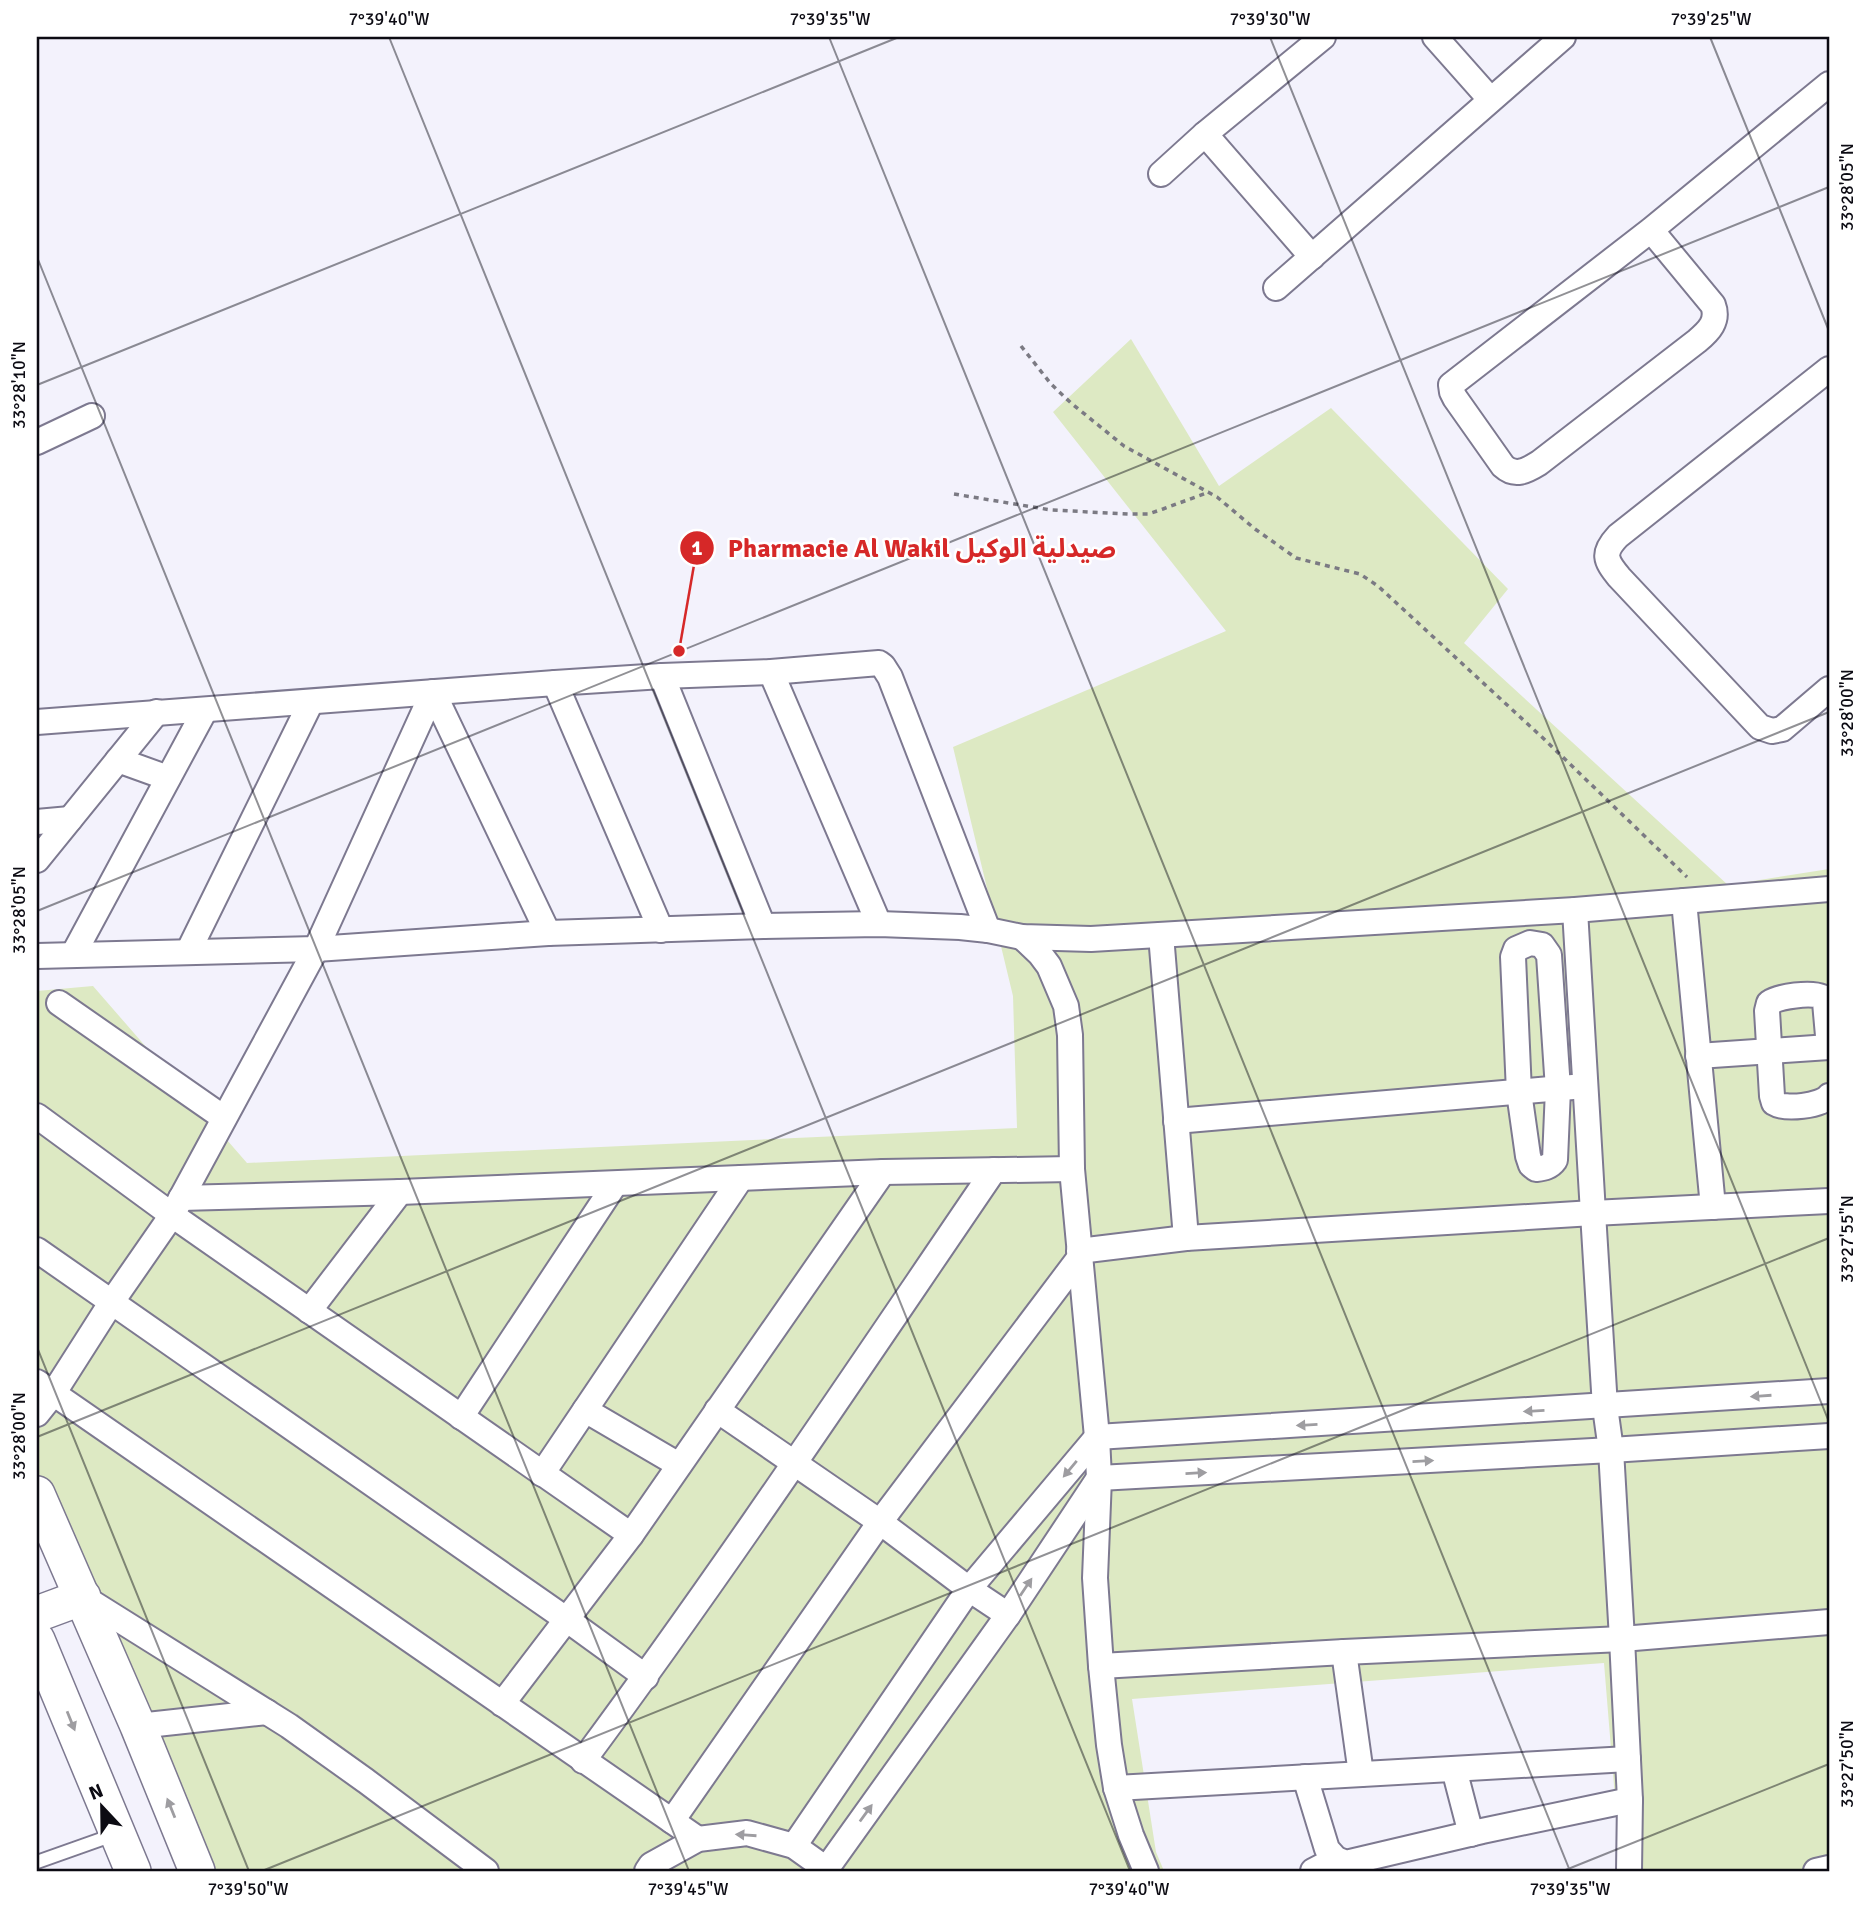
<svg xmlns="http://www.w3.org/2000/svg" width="1866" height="1908" viewBox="0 0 1866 1908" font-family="Signika,'Noto Sans Arabic',sans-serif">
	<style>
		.green { fill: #dde9c3 }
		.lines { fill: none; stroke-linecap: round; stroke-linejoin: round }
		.lane-casing { stroke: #7d7990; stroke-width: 16 }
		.street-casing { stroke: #7d7990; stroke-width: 28 }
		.secondary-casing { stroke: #7d7990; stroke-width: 38 }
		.path { stroke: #7b7a83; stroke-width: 3.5; stroke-dasharray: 5 5; stroke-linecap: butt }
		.lane { stroke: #fff; stroke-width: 12 }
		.street { stroke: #fff; stroke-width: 24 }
		.secondary { stroke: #fff; stroke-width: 35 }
		.oneway { fill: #9e9da1 }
		.ticks { fill: none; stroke: #0c0b13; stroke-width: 2; stroke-opacity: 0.45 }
		.leader { fill: none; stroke: #d62828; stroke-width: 2.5 }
		.callout-dot { fill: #d62828; stroke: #fff; stroke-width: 2.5 }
		.mark-label { font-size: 21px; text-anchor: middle; font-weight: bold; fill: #fff }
		.callout-label { font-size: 26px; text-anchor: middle; font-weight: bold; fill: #d62828; stroke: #fff; stroke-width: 5; stroke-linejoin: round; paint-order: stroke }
		.neatline { fill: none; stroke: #0c0b13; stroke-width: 2.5 }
		.ticks-label { font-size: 18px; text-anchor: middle; fill: #0c0b13 }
	</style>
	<rect width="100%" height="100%" fill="#f3f2fc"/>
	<!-- green -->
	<path class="green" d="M1131,339L1219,486L1331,408L1508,589L1464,643L1728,885L1829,869V1871H1621L1604,1663L1132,1699L1156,1852L1164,1871H201L37,1485V991L93,986L247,1163L1017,1128L1013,996L953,747L1226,631L1053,412Z"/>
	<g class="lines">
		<!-- lane casing -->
		<g class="lane-casing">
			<path id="lane" d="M37,1862L116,1834"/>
		</g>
		<!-- street casing -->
		<g class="street-casing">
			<g id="street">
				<path d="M1435,37L1490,99"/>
				<path d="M1205,134L1312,257"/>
				<path d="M1161,174L1205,134L1323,37"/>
				<path d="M1651,230L1713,305C1719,321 1709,331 1697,341L1539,463C1526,471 1515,477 1503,466L1455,398L1452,392L1451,385L1651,230L1829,84"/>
				<path d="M1276,288L1563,37"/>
				<path d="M1829,369L1618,536C1602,553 1605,560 1619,577L1760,727L1772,731L1782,729L1829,689"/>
				<path d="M37,442L92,416"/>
				<path d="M771,672L879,924"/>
				<path d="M662,676L763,926"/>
				<path d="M555,683L661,930"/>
				<path d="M37,722L555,683L662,676L771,672L879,663L883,666L890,677L988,930"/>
				<path d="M118,760L168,778"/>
				<path d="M37,822L70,819"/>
				<path d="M37,860L157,712"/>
				<path d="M1684,901L1713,1207"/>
				<path d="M1575,910L1593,1213L1605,1407L1611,1450L1622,1639L1630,1800L1629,1871"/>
				<path d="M1161,935L1186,1238"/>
				<path d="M1022,937L1040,954L1049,966L1066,1006L1070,1035L1072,1169L1097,1437L1099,1478L1095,1578L1101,1666L1109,1745L1116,1788L1131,1835L1146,1871"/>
				<path d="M1530,943L1542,945L1549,955L1558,1089L1555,1160C1550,1167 1544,1168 1536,1169L1531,1165L1528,1156L1519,1092L1513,957L1516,949Z"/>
				<path d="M188,952L311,702"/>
				<path d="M73,955L205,710"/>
				<path d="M37,956L316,949L548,933L763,926L879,924L960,927L988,930L1022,937L1091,939L1575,910L1829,889"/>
				<path d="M59,1003L224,1118"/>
				<path d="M1829,1047L1825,1002L1822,997C1811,992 1779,996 1769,1003L1767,1011L1772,1096L1774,1103C1785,1110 1821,1106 1829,1096"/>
				<path d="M1698,1056L1829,1047"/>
				<path d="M37,1116L172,1215L631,1535"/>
				<path d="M1176,1121L1573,1087"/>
				<path d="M181,1198L400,1192L883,1172L1072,1169"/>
				<path d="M37,1250L566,1619L646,1677"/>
				<path d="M1079,1251L1186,1238L1593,1213L1829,1201"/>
				<path d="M309,1311L400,1192"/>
				<path d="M37,1382L698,1839"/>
				<path d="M585,1410L679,1465"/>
				<path d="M717,1410L880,1522L969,1589L1008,1615"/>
				<path d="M37,1414L53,1394L111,1303L172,1215L316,949L433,692L548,933"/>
				<path d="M461,1417L615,1184"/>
				<path d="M542,1474L741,1178"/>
				<path d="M83,1597L289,1726L366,1781L486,1871"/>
				<path d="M1344,1652L1361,1774"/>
				<path d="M1101,1666L1344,1652L1622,1639L1829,1622"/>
				<path d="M502,1704L631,1535L883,1172"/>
				<path d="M138,1726L267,1712"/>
				<path d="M583,1761C726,1568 859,1368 994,1170"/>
				<path d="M1454,1769L1471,1834"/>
				<path d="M1305,1777L1327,1849L1336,1859L1346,1863L1482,1831L1630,1800"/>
				<path d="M1116,1788L1628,1759"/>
				<path d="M672,1821L880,1522L1080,1257"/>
				<path d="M794,1846L969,1589L1097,1437L1829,1391"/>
				<path d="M827,1868L1008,1615L1099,1478L1611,1450L1829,1436"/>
				<path d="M647,1871L651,1865L698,1839L747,1833L794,1846L829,1871"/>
				<path d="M1313,1871L1336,1859"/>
				<path d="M1816,1871L1829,1868"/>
			</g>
		</g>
		<!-- secondary casing -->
		<g class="secondary-casing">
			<g id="secondary">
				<path d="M37,1494L138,1726L197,1871"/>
				<path d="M37,1614L83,1597"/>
				<path d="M37,1640L133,1871"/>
			</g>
		</g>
		<!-- path -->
		<g class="path">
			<path d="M1021,346L1051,384L1071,403L1124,446L1217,497L1255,529L1296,558L1360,574L1378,586L1544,739L1687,877"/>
			<path d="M954,494L1051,510L1129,514H1148L1163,509L1209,492"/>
		</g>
		<!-- lane -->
		<use href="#lane" class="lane"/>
		<!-- street -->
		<use href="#street" class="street"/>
		<!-- secondary -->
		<use href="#secondary" class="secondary"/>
	</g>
	<!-- one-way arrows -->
	<defs><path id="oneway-solid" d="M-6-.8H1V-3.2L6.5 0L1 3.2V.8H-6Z" transform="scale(1.75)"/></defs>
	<g class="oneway">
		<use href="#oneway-solid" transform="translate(1761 1396) rotate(176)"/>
		<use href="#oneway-solid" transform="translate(1534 1411) rotate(177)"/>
		<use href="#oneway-solid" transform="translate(1307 1425) rotate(177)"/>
		<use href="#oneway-solid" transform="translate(1423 1461) rotate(-3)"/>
		<use href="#oneway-solid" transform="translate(1070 1469) rotate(130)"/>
		<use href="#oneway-solid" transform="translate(1196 1473) rotate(-3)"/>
		<use href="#oneway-solid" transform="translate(1026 1587) rotate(-56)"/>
		<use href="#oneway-solid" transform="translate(71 1721) rotate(68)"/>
		<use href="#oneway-solid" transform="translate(171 1808) rotate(-112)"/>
		<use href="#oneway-solid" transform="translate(866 1813) rotate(-54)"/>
		<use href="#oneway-solid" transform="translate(746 1835) rotate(-176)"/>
	</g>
	<!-- ticks -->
	<path class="ticks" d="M389,37L1130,1871M829,37L1570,1871M1270,37L1829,1422M1710,37L1829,331M37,257L689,1871M37,385L899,37M37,911L1829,187M37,1347L249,1871M37,1437L1829,712M262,1871L1829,1238M1563,1871L1829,1764"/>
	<!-- callouts -->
	<path class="leader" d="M679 651L697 548"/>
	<g class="callout-dot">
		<circle cx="679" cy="651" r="7"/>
		<circle cx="697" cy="548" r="18"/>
	</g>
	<g class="mark-label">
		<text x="697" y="555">1</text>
	</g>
	<g class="callout-label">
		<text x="922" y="557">Pharmacie Al Wakil صيدلية الوكيل</text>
	</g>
	<!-- border -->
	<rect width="1866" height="1908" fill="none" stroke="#ffffff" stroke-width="77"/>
	<!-- north arrow -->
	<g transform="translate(102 1807) rotate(338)" stroke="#ffffff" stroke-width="5" paint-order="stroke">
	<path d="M0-5L12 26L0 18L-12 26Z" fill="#0c0b13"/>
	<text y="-10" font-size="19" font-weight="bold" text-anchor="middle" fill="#0c0b13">N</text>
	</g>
	<rect x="38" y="38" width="1790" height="1832" class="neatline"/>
	<g class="ticks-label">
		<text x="389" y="25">7°39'40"W</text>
		<text x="830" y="25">7°39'35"W</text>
		<text x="1270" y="25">7°39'30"W</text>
		<text x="1711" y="25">7°39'25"W</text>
		<text transform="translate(1847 187) rotate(-90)" y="6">33°28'05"N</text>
		<text transform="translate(19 385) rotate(-90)" y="6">33°28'10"N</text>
		<text transform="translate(1847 713) rotate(-90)" y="6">33°28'00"N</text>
		<text transform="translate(19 910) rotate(-90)" y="6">33°28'05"N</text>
		<text transform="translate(1847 1239) rotate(-90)" y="6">33°27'55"N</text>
		<text transform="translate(19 1436) rotate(-90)" y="6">33°28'00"N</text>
		<text transform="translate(1847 1764) rotate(-90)" y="6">33°27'50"N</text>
		<text x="248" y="1895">7°39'50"W</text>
		<text x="688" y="1895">7°39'45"W</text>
		<text x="1129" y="1895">7°39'40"W</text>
		<text x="1570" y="1895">7°39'35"W</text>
	</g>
</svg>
